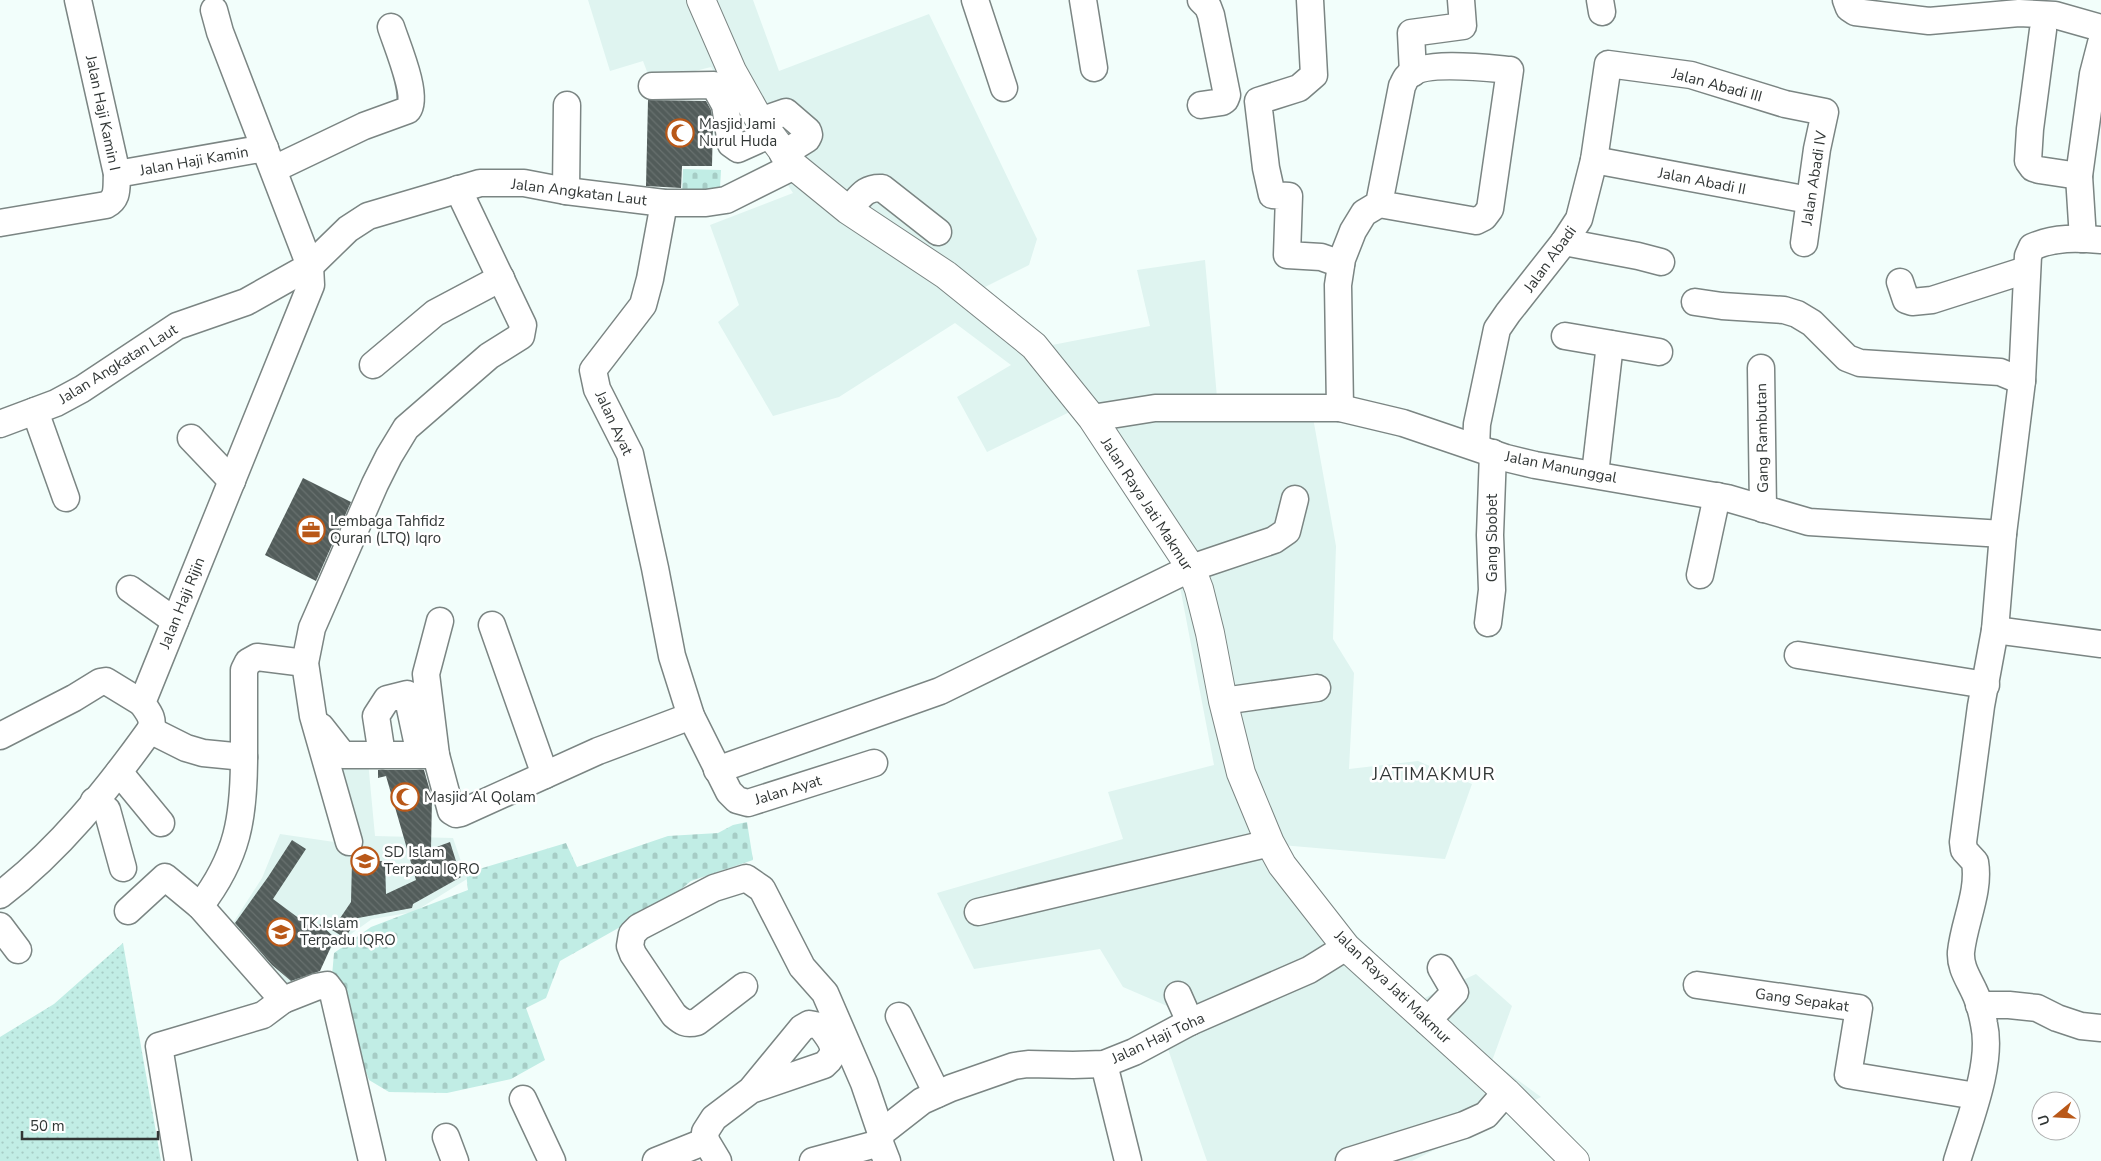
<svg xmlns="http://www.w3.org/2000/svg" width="2101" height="1161" viewBox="0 0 2101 1161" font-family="'Nunito Sans',sans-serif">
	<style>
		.built { fill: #dff4f0 }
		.grass { fill: url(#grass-dots) }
		.cemetery { fill: url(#cemetery-stones) }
		.building { fill: url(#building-back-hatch) }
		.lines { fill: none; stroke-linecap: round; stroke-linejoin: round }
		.minor-casing { stroke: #7b8583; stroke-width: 29 }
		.major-casing { stroke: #7b8583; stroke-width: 30 }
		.minor { stroke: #fff; stroke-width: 26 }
		.major { stroke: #fff; stroke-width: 28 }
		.labels { text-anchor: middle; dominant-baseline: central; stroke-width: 5; stroke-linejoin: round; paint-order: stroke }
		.street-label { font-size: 15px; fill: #323736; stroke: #fff }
		.poi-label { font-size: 15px; fill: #323736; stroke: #fff; text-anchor: start }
		.quarter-label { font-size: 18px; letter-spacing: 1px; fill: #323736; stroke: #fff }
	</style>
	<defs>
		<pattern id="grass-dots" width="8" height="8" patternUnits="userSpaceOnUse" patternTransform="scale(1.25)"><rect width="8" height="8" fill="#c1ede5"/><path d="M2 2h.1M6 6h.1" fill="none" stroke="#a6ccc5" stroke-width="1.8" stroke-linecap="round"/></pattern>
		<pattern id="cemetery-stones" width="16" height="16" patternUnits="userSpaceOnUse" patternTransform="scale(1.25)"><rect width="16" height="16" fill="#c1ede5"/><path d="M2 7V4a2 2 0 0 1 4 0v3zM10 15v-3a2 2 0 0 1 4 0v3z" fill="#a6ccc5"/></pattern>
		<pattern id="building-back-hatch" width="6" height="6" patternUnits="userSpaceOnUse" patternTransform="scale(1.25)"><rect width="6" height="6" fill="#525c5a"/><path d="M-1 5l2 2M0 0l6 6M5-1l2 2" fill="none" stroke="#68716f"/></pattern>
	</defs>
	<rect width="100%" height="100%" fill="#f2fefb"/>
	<!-- built -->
	<g class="built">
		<path d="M588,0H753L779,71L929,14L1037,239L1029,265L981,289L1047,346L1150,326L1137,270L1205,260L1218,409L1312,412L1336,546L1333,639L1354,673L1349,769L1418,761L1472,784L1445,859L1281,845L1316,896L1422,999L1476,974L1512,1006L1492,1061L1541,1097L1412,1161H1207L1162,1032L1195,1018L1123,987L1100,949L974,969L937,893L1123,839L1108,792L1214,765L1176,566L1080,407L987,452L957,397L1011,365L955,323L839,397L773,416L718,322L739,305L710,225L793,193L711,67L651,82L643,61L610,71Z"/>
		<path d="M368,761L375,836L453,838L467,879L414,912L372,919L330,949L314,978L299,986L273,981L226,934L262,878L280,834L341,843L333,771Z"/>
	</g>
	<!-- grass -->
	<path class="grass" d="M123,943L161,1161H0V1037L54,1004Z"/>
	<!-- cemetery -->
	<g class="cemetery">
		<path d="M683,169L721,170L720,188L682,193Z"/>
		<path d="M747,822L753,860L691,881L668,900L560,961L546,998L526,1008L545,1060L511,1079L447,1093L389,1092L369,1080L340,1002L332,976L334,953L371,927L468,890L466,873L566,843L577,867L668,836L718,833L733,825Z"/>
	</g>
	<!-- building -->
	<g class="building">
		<path d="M648,100L706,101L711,110L713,123L712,166H682L681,188L646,186Z"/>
		<path d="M303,478L351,502L316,581L265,555Z"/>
		<path d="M378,770H424L432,798L431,849L450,842L461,877L413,904L412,908L358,918L345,938L332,930L351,902L352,861H385L386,894L416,880L386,776L378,778Z"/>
		<path d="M292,840L306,849L273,899L316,931L320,924L335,938L320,971L291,981L272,965L235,923L268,877Z"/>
	</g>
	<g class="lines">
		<!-- minor casing -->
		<g class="minor-casing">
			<g id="minor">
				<path d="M975,0L1004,88"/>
				<path d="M1083,0L1094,68"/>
				<path d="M1201,0L1208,7L1211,15L1227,95L1225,100L1222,102L1201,105"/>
				<path d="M1310,0L1314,75L1299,88L1258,101L1266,168L1272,195L1289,196L1287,255L1321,257L1341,264"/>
				<path d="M1600,0L1602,12"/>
				<path d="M1846,0L1849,8L1855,12L1929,21L2019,13L2055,15L2101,28"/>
				<path d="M2043,30L2030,129L2028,161L2033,168L2039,170L2079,176"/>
				<path d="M1413,73L1411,33L1463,26L1461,0"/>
				<path d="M652,86L714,85L725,105L731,144L738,149L769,135"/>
				<path d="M760,121L786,112L808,131L809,135L807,139L783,154"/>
				<path d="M1594,160L1809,200"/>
				<path d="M274,169L364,126L408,110C419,96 396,43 391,27"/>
				<path d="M117,174L265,148"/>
				<path d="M566,191L567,105"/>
				<path d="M664,203L650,279L643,305L593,370L597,389L630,454L655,568L672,656L691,716L729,792L737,800L748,803L874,763"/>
				<path d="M848,210C860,198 864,187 882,188L938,232"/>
				<path d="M0,223L106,205C119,198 116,188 117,174L78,0"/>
				<path d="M2083,239L2079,176L2093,74L2101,43"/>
				<path d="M1564,242L1638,256L1661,262"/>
				<path d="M1900,282L1906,300L1912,302L1932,300L2026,270"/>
				<path d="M1695,302L1722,306L1784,310L1797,314L1812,323L1847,358L1860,363L2000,372L2022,381"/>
				<path d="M1565,336L1659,352"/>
				<path d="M373,365L435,313L501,278"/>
				<path d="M1761,368L1763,509"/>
				<path d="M1340,408L1338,285L1342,259L1353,231L1364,213L1379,204L1402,86C1404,83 1405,78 1408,76C1423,60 1488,68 1510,70L1490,209L1484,217L1476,221L1379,204"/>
				<path d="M35,411L66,498"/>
				<path d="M1092,418L1155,408H1340L1403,423L1506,458L1535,465L1727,498L1809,522L2003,534"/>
				<path d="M0,424L56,403L82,389L177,326L246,302L310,266L348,229L368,216L480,183H524L566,191L664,203H706L726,200L794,166"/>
				<path d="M191,438L232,481"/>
				<path d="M1476,447L1477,424L1497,329L1508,313L1564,242L1579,219L1594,160L1608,64L1691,75L1785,104L1825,112L1817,149L1804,243"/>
				<path d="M1595,474L1610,344"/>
				<path d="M1700,575L1717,496"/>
				<path d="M130,589L175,621"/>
				<path d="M440,621L426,674L436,755L451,811L456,814L461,813L598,751L691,716"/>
				<path d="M1488,623L1492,590L1490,535L1493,453"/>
				<path d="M492,625L545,775"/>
				<path d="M1995,630L2101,644"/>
				<path d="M1798,655L1986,685"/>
				<path d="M1223,701L1317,688"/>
				<path d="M321,727L343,755H436"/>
				<path d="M150,730L186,748L203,753L244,757V670L248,662L257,657L305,663"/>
				<path d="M0,736L74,698L100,682L106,681L142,703"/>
				<path d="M382,755L376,716L387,699L407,694L420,755"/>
				<path d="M717,770L940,691L1191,568L1274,540L1287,531L1295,499"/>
				<path d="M119,772L161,823"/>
				<path d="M94,801L107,810L123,868"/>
				<path d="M349,842L313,716L305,663L312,628L375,484L389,456L406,428L489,356L521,336L523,325L458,189"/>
				<path d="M0,895C59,850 107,790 150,730C155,719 148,712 142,703L311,285L310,266L220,32L214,10"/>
				<path d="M200,906C238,857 244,817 244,757"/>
				<path d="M128,911L165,877L200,906L283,1000L316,987L327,985L333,993L372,1161"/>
				<path d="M978,912L1270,843"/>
				<path d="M0,926L18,950"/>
				<path d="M1697,985L1859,1008L1848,1075L1976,1096"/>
				<path d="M744,986L697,1022C686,1025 682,1022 674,1015L633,954L630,946L632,934L639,927L714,888L746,878L762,889L802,967L825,993L864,1083L881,1133"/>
				<path d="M1178,995L1190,1022"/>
				<path d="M1979,1005H2009L2037,1008L2057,1018L2081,1026L2101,1028"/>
				<path d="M899,1016L937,1094"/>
				<path d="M1427,1021L1455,992L1441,968"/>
				<path d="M1104,1064L1128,1161"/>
				<path d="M523,1099L552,1161"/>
				<path d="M446,1137L455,1161"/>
				<path d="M178,1161L159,1046L263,1015L283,1000"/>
				<path d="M656,1161L706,1141"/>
				<path d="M718,1161L706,1141L705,1132L714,1118L751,1090L802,1028L809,1024L820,1026C831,1040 841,1051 824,1065L751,1090"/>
				<path d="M813,1161L880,1143"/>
				<path d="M887,1161L880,1143L881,1133L922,1101L951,1088L1014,1066L1028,1064L1073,1065L1104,1064L1134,1052L1190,1022L1309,970L1346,947"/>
				<path d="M1349,1161L1464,1125L1486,1115L1506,1092"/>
				<path d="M1957,1161C1969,1121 1993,1064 1984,1024C1982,1013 1979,1001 1974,991C1968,978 1960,967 1961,952C1964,922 1980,892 1975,862L1964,850L1963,842L1981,706L1995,630L2003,534L2022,381L2028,256L2032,247C2055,237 2077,238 2101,240"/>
			</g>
		</g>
		<!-- major casing -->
		<g class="major-casing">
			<path id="major" d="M701,0L732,71L760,121L794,166L848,210L946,275L1034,346L1092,418L1191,568L1199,589L1210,633L1223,701L1241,773L1270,843L1282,865L1346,947L1506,1092L1575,1161"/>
		</g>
		<!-- minor -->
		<use href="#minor" class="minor"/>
		<!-- major -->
		<use href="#major" class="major"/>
	</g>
	<!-- icons -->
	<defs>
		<g id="mosque-ring" transform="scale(1.4375)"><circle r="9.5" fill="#fff" stroke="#b95818" stroke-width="1.5"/><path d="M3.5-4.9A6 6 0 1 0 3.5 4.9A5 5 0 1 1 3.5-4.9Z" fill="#b95818"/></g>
		<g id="office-ring" transform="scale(1.4375)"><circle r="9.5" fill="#fff" stroke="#b95818" stroke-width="1.5"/><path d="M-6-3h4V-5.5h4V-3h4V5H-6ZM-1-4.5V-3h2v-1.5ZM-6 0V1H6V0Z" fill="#b95818"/></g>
		<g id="school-ring" transform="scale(1.4375)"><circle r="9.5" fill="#fff" stroke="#b95818" stroke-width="1.5"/><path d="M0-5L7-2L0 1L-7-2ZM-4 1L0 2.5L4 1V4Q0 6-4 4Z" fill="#b95818"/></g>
	</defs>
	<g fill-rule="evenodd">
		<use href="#mosque-ring" x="680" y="133"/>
		<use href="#office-ring" x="311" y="530"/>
		<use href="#mosque-ring" x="405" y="797"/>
		<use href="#school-ring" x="365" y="861"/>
		<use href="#school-ring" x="281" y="932"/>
	</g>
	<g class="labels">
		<!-- street labels -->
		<g class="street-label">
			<text transform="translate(1717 85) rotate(15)">Jalan Abadi III</text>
			<text transform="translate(103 113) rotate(78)">Jalan Haji Kamin I</text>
			<text transform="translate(194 161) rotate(-10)">Jalan Haji Kamin</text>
			<text transform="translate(1814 178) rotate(-81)">Jalan Abadi IV</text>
			<text transform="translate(1702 181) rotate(11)">Jalan Abadi II</text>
			<text transform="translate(579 192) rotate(7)">Jalan Angkatan Laut</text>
			<text transform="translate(1550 259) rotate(-54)">Jalan Abadi</text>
			<text transform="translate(118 364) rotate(-32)">Jalan Angkatan Laut</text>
			<text transform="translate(614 423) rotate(65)">Jalan Ayat</text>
			<text transform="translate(1762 438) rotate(-91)">Gang Rambutan</text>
			<text transform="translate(1561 467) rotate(11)">Jalan Manunggal</text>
			<text transform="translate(1147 504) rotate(57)">Jalan Raya Jati Makmur</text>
			<text transform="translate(1492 538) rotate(-90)">Gang Sbobet</text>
			<text transform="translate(182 603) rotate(-68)">Jalan Haji Rijin</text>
			<text transform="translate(788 790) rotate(-17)">Jalan Ayat</text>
			<text transform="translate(1393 987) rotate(44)">Jalan Raya Jati Makmur</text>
			<text transform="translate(1802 1000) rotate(8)">Gang Sepakat</text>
			<text transform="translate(1158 1038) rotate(-25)">Jalan Haji Toha</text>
		</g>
		<!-- poi labels -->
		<g class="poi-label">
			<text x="699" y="124">Masjid Jami<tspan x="699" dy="17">Nurul Huda</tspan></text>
			<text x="330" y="521">Lembaga Tahfidz<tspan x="330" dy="17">Quran (LTQ) Iqro</tspan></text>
			<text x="424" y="797">Masjid Al Qolam</text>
			<text x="384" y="852">SD Islam<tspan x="384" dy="17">Terpadu IQRO</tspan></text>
			<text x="300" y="923">TK Islam<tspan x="300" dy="17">Terpadu IQRO</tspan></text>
		</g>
		<!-- quarter labels -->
		<g class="quarter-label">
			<text x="1434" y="774">JATIMAKMUR</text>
		</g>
	</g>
	<!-- north arrow -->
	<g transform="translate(2056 1116) rotate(252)"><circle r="24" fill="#ffffff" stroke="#adafaf"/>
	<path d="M0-4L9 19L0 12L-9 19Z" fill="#b95818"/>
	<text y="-8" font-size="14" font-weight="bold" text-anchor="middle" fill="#323736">U</text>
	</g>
	<!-- scale -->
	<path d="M22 1131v8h136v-8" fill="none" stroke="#323736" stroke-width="2.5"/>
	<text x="30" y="1131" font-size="15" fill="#323736" stroke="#ffffff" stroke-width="4" paint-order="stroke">50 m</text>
</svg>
